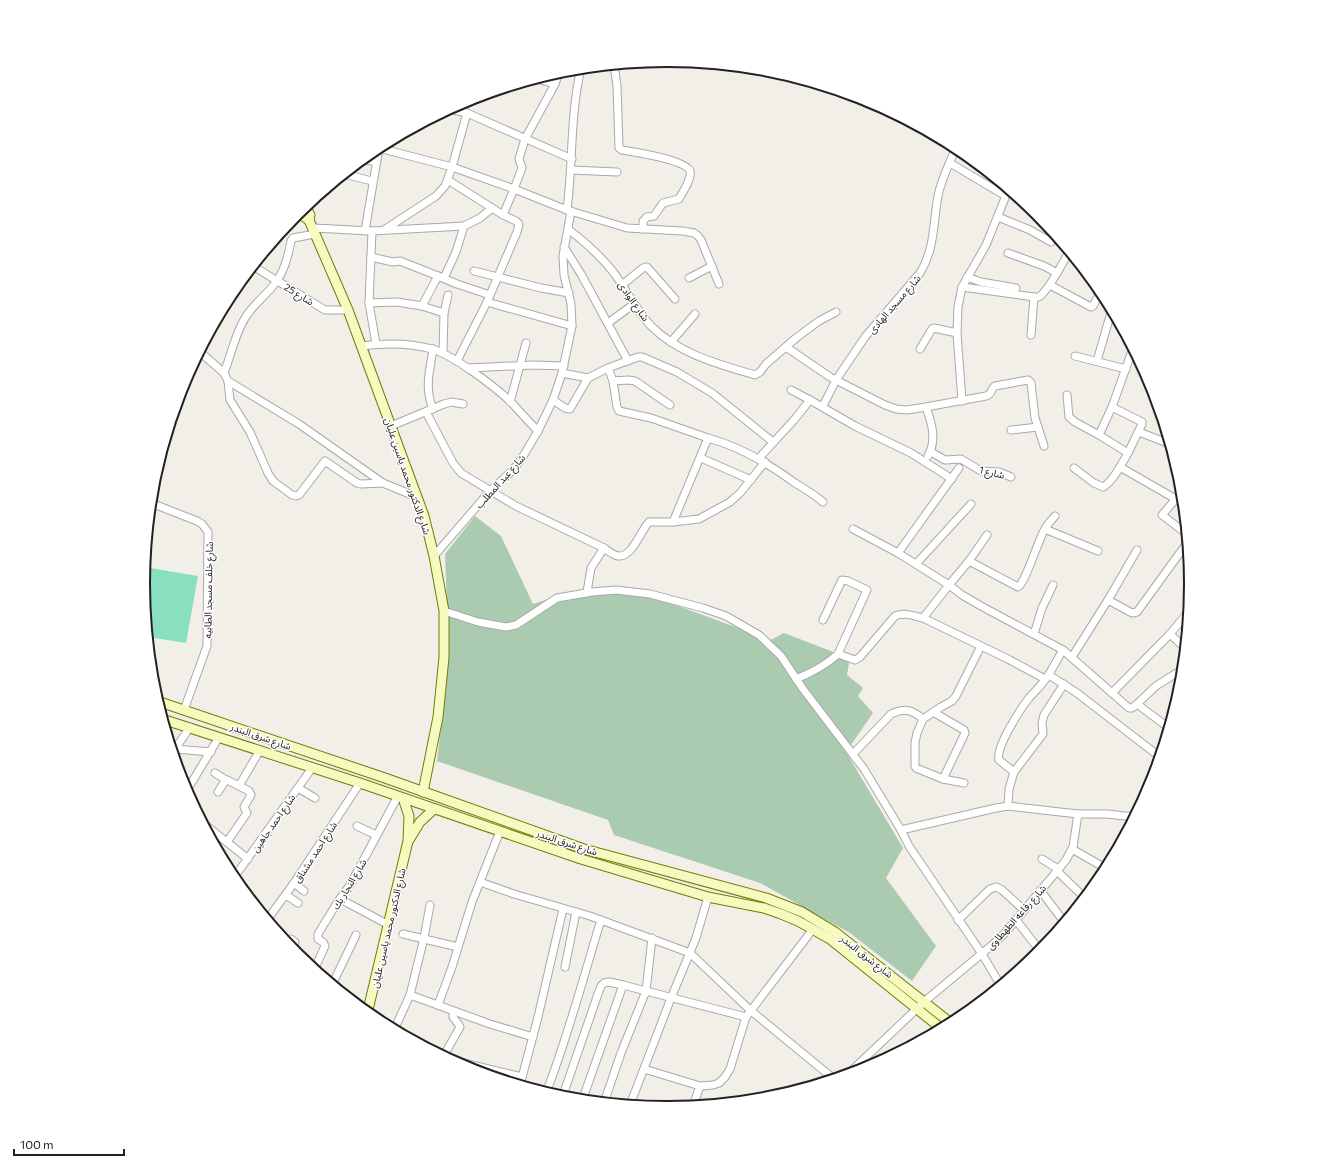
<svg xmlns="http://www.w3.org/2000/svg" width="1334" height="1169" viewBox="0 0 1334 1169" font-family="Commissioner,'Noto Sans Arabic',sans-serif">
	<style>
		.cemetery { fill: #aacbaf }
		.pitch { fill: #88e0be }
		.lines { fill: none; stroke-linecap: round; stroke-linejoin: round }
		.street-casing { stroke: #a9a9a9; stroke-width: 9 }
		.secondary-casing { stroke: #707d05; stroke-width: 11 }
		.street { stroke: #fff; stroke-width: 7 }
		.secondary { stroke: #f7fabf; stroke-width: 9 }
		.labels { text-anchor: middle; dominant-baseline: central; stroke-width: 3; stroke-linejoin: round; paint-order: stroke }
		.street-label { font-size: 10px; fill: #222; stroke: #fff }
		.rim { fill: none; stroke: #222; stroke-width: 2 }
	</style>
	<rect width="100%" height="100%" fill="#f2efe9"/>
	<!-- cemetery -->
	<path class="cemetery" d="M475,516L501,536L533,604L551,598L629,591L670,603L741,629L765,643L784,633L831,651L849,663L847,675L863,688L858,696L873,713L846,752L903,848L886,878L936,946L912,981L850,933L760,883L614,835L608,820L437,761L446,683L447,606L445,554Z"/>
	<!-- pitch -->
	<path class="pitch" d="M144,567L198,576L186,643L148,637L143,584Z"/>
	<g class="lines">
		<!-- street casing -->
		<g class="street-casing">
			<g id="street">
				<path d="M614,65L617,86L619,148L622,150C635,152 686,160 690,171C692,178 684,190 680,197L679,199L663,203L654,216L647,217L643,221V229"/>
				<path d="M559,72L555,84L525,139L519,159L522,168L514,189L567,210L627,228L683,231L694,233L698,236L701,240L719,284"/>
				<path d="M537,79L555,84"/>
				<path d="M449,109L467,113L452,167L514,189L503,215L516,221L519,224L517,232L487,302L572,326"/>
				<path d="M467,113L572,159"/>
				<path d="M379,146V148L452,167L445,186L436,196L384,230"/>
				<path d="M363,159L376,162"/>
				<path d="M950,163L1004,195L1005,198L986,245L962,287L958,307L957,333L962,401"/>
				<path d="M571,170L617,172"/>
				<path d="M344,174L372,181"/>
				<path d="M448,180L503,215"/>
				<path d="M567,210C573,163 570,115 581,68"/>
				<path d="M998,217L1030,230L1051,242"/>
				<path d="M313,228L372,231L464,226L480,218L492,208"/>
				<path d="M568,229C585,242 601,256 614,273C627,291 636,310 651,326C679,354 718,364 755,375L760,372L766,364L796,338L819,321L836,312"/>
				<path d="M365,231L379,148L378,147"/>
				<path d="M372,231L369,303L397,302L422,306"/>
				<path d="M564,247L581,274L628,361"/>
				<path d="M1008,253L1044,266L1057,273"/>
				<path d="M371,257L393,262L400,261L438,276"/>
				<path d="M253,266L325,310H348"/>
				<path d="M474,271L541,288L569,293"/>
				<path d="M967,277L981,282L1016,288"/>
				<path d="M444,278L456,252L464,226"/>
				<path d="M689,278L712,266"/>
				<path d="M622,285L643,268L647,267L675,299"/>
				<path d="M1050,285L1091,307L1093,306L1101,291"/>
				<path d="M962,287L1034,297C1037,297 1038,298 1040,296C1049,290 1063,262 1069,252"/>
				<path d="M369,303L376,344"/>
				<path d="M444,313L422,306L438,276L457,284L490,295"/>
				<path d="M608,323L634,304"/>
				<path d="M1031,335L1034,297"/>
				<path d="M671,342L695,314"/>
				<path d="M361,346C384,343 410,343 432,349C453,355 494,386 511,402C520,412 529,422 538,431"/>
				<path d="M786,347L830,377L885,405L896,409L907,410L926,407L986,396C992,395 991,388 995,386L1028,380L1031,383L1035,418L1044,446"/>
				<path d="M920,349L932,329L934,328L957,333"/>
				<path d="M200,352L224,373L228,381L299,424L383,483L417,497"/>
				<path d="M443,353L444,313L448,295"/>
				<path d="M1075,356L1126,369"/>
				<path d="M457,361L487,302"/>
				<path d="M1097,361L1112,309"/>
				<path d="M468,368L534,365L564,366"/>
				<path d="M608,368L613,381L617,407L619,411L651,418L708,438L673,522L699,519L730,502L740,493L765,462"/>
				<path d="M224,373C231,355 235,334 245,318C252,306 264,297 273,286C284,273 288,257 291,241L293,238L315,234"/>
				<path d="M562,373L588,378"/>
				<path d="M228,381L230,400L250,432L268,473L273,481L292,495L296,496L299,495L325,461L357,483L361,484L383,483"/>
				<path d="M613,381L628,380L635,381L670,405"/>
				<path d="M1067,395L1069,417L1075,422L1099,435"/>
				<path d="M553,400L565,408L570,409L588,378L608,368L638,357H642L677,372L712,393L773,442"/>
				<path d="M810,400L855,426L911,453L952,479"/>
				<path d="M510,402L526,343"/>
				<path d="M823,406L836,380L865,337L920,273C935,249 933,223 938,196C941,179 950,163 956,147"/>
				<path d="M926,407C932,424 937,440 928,456"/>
				<path d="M1112,407L1142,422V424L1128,453"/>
				<path d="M433,409C424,388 430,370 433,349"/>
				<path d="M426,412L453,463L461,473L516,506L604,548"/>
				<path d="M391,426L444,404L452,402L463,404"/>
				<path d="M1011,430L1038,427"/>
				<path d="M1139,432L1170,444"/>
				<path d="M708,438C741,447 768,463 795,483C805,489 815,495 823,502"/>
				<path d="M931,452L945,460L961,459L981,471L999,472L1011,477"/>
				<path d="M701,458L751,480"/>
				<path d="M759,458L794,420L810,400L791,390"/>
				<path d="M1120,467L1174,498V501L1162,515L1187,534"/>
				<path d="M1074,468L1094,483L1103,487C1113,482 1122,463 1128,453L1099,435L1112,407L1133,348"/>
				<path d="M151,503L197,521L202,524L208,532L207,646L184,710"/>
				<path d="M853,529L898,553L949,585L969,561"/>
				<path d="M1045,529L1098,551"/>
				<path d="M987,535L969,561L1018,587C1026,582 1038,540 1045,529C1047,524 1052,520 1055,516"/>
				<path d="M898,553L959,468"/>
				<path d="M434,556L490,491L513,470L522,458L538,431L553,400L562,373L572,326L571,304L564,275L563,256L571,211"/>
				<path d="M916,564L971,504"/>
				<path d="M587,592L591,568L604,548C608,551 613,555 618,556C632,558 641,530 649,522H673"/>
				<path d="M1108,600L1132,613L1137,612L1187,543"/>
				<path d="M444,611L478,622L506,627L516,625L557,598L592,592L616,590L650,594L703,608L726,616L759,635L781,656L803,689L864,769L901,830L909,846L982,954L1001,986"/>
				<path d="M1034,634L1042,608L1053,585"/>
				<path d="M1170,634L1185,648"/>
				<path d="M838,654L855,660L860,657L895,616C905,612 913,616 923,618"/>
				<path d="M1072,657L1108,600L1137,550"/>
				<path d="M1049,675L1077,693L1160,757"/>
				<path d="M796,679C811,673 826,665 838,654L867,590L848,581L842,580L823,620"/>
				<path d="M1045,679L1008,659L923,618L949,585L962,595L981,606L1063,650"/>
				<path d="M1112,693L1129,708H1132L1137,704L1169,728"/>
				<path d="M1137,704L1156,686L1183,669"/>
				<path d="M933,712L964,730L965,733L943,779"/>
				<path d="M175,749L211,752"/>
				<path d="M173,752L190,727"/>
				<path d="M853,754L891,714C905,708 911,709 923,719"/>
				<path d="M1014,772L1043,734L1042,723L1044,715L1064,684"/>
				<path d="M215,773L226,780"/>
				<path d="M964,783L943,779L916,768L915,766V743L917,733L923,719L941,707L952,701L956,696L981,646"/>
				<path d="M239,786L260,750"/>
				<path d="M298,788L315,798"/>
				<path d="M186,792L219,737"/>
				<path d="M218,792L225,781L227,780L249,791L251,795L244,807L247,813L227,842"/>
				<path d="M1008,806L1009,789L1014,772L999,760C995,748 1021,708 1029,698C1036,690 1044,683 1049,674C1054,666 1058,658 1063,650L1112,693L1170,634L1189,611"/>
				<path d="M203,823L248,859"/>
				<path d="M357,826L376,835"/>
				<path d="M901,830L996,808L1008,806L1078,814H1107L1134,817"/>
				<path d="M1072,849L1107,869"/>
				<path d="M1042,859L1058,869"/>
				<path d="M1057,871L1085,898"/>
				<path d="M233,879L312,768"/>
				<path d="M480,882L514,894L590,916L690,953L750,1010L834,1079"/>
				<path d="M294,883L304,891"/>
				<path d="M1040,890L1065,923"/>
				<path d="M286,895L298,903"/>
				<path d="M340,899L389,925"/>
				<path d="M267,920L294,883L360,783"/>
				<path d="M958,920L990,889L996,887L1002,890L1024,910"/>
				<path d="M1016,920L1041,952"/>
				<path d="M403,934L458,947"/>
				<path d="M291,949L295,942L291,939"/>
				<path d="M565,967L576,912"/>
				<path d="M314,970L325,946L323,942L318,939V934L337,903L350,885L398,796"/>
				<path d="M332,985L356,935"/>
				<path d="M410,995L490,1024L533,1037"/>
				<path d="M438,1005L452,967L472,902L500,831"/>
				<path d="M394,1030L410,995L424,938L430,905"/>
				<path d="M443,1057L460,1027L459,1025L453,1017V1011"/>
				<path d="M447,1059L522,1077"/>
				<path d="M644,1069L700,1086L713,1085L719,1083L725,1077L730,1069L746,1017L813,929"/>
				<path d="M847,1075L925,1001L991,946L1005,933L1057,871L1066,860L1073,847L1078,814"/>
				<path d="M520,1085L538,1017L563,909"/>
				<path d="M546,1093C568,1037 583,978 601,920"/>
				<path d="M562,1098L598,994L601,986L604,983L609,982L623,985L746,1017"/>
				<path d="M582,1101L623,985"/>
				<path d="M604,1103L621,1053L646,991L652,938"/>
				<path d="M630,1105L671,998L696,938L708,897"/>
				<path d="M693,1106L700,1086"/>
			</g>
		</g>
		<!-- secondary casing -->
		<g class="secondary-casing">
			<g id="secondary">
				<path d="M305,206L310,215L309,220L348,310L417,497L424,516L434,556L444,611V657L438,717L423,792"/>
				<path d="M299,211L303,216L309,220"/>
				<path d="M157,701L385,778L584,849L766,898L802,912L835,932L952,1024"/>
				<path d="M162,719L360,783L581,859L708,897L764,908L781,914L798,921L830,939L942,1029"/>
				<path d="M409,840L420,822L434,809"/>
				<path d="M367,1014L408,841L409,816L403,798"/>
			</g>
		</g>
		<!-- street -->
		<use href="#street" class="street"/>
		<!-- secondary -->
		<use href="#secondary" class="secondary"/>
	</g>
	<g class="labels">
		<!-- street labels -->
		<g class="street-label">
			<text transform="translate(299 294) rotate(31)">شارع 25</text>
			<text transform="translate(634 301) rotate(55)">شارع الوادى</text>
			<text transform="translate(894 304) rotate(-49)">شارع مسجد الهادى</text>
			<text transform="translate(992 472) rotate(14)">شارع 1</text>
			<text transform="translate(408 476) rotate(71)">شارع الدكتور محمد ياسين عليان</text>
			<text transform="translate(500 481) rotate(-48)">شارع عبد المطلب</text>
			<text transform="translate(208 590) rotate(-89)">شارع خلف مسجد الطابيه</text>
			<text transform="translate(261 736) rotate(19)">شارع شرق البندر</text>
			<text transform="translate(273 823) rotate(-55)">شارع احمد جاهين</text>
			<text transform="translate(567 842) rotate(18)">شارع شرق البندر</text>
			<text transform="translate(315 852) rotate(-57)">شارع احمد مشناق</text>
			<text transform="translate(349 884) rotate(-59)">شارع النجار بك</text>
			<text transform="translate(1016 917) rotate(-48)">شارع رفاعه الطهطاوى</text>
			<text transform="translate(388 928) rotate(-77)">شارع الدكتور محمد ياسين عليان</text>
			<text transform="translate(867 956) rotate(38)">شارع شرق البندر</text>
		</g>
	</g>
	<!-- crop -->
	<path d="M0 0H1334V1169H0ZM150 584a517 517 0 1 1 1034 0a517 517 0 1 1-1034 0Z" fill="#fff" fill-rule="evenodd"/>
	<path class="rim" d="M150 584a517 517 0 1 1 1034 0a517 517 0 1 1-1034 0Z"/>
	<!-- scale -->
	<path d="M14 1149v6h110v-6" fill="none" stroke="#222222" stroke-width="2"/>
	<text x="20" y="1149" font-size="12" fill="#222222" stroke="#ffffff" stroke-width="3" paint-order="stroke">100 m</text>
</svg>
